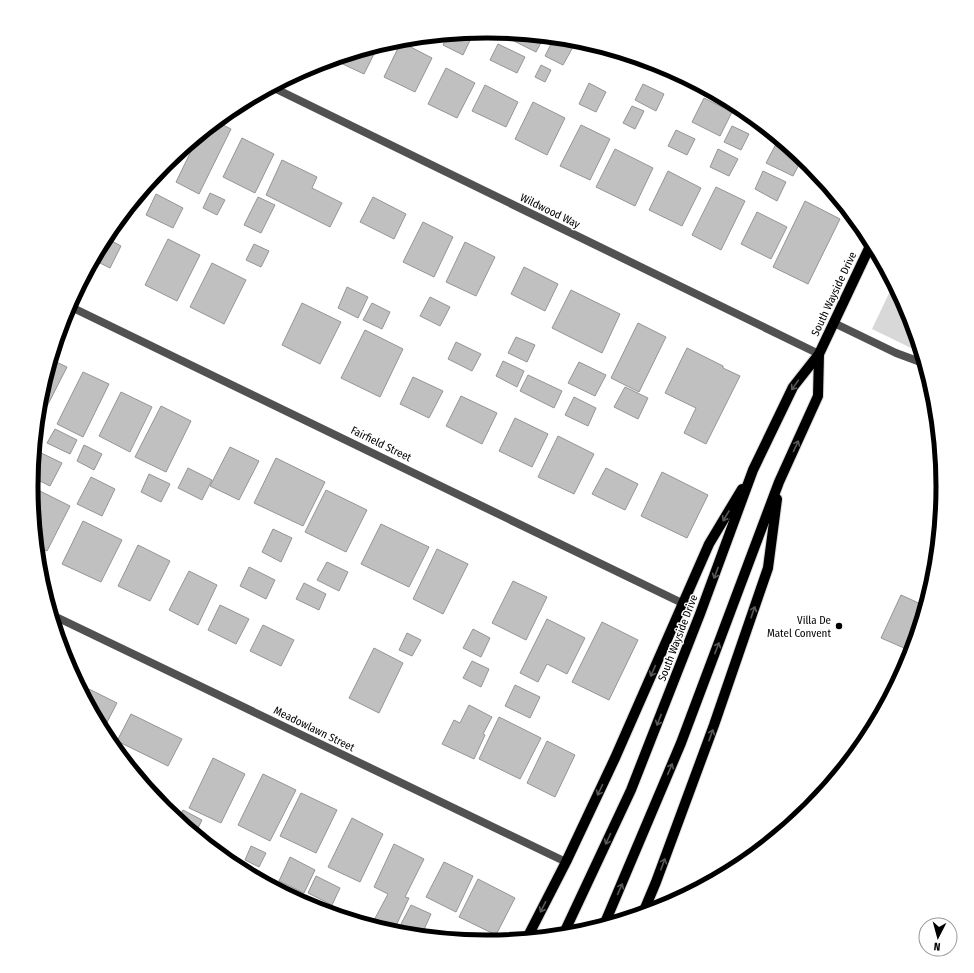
<svg xmlns="http://www.w3.org/2000/svg" width="974" height="973" viewBox="0 0 974 973" font-family="'Fira Sans Condensed',sans-serif">
	<style>
		.green { fill: #d8d8d8 }
		.building { fill: #c0c0c0; stroke: #959595 }
		.lines { fill: none; stroke-linecap: round; stroke-linejoin: round }
		.primary-casing { stroke: #dbdbdb; stroke-width: 12 }
		.lane { stroke: #515151; stroke-width: 8 }
		.street { stroke: #515151; stroke-width: 8 }
		.primary { stroke: #000; stroke-width: 10 }
		.oneway { stroke: #595959 }
		.poi-dot { fill: #000; stroke: #fff; stroke-width: 1.5 }
		.labels { text-anchor: middle; dominant-baseline: central; stroke-width: 3; stroke-linejoin: round; paint-order: stroke }
		.street-label { font-size: 11px; fill: #000; stroke: #fff }
		.poi-label { font-size: 11px; fill: #000; stroke: #fff; text-anchor: end }
		.rim { fill: none; stroke: #000; stroke-width: 5 }
	</style>
	<rect width="100%" height="100%" fill="#fff"/>
	<!-- green -->
	<path class="green" d="M893,285L908,312L919,349L911,348L872,329Z"/>
	<!-- building -->
	<g class="building">
		<path d="M474,32L463,55L443,45L448,35Z"/>
		<path d="M503,33L544,37L536,52L502,35Z"/>
		<path d="M554,38L573,47L563,65L545,56Z"/>
		<path d="M401,42L432,58L415,92L384,77Z"/>
		<path d="M498,44L525,57L517,73L490,60Z"/>
		<path d="M378,46L364,74L334,60L335,59Z"/>
		<path d="M541,65L551,70L545,82L535,77Z"/>
		<path d="M662,66L691,81L689,84L660,70Z"/>
		<path d="M446,68L475,83L457,118L428,104Z"/>
		<path d="M589,83L606,92L596,112L579,104Z"/>
		<path d="M643,84L664,94L656,111L635,100Z"/>
		<path d="M485,85L518,102L506,127L472,111Z"/>
		<path d="M704,98L732,112L720,136L692,122Z"/>
		<path d="M533,102L565,118L547,155L515,139Z"/>
		<path d="M632,106L644,111L635,129L623,123Z"/>
		<path d="M217,122L231,129L199,194L176,182L198,137Z"/>
		<path d="M581,125L610,139L590,180L560,166Z"/>
		<path d="M732,126L749,134L741,150L724,142Z"/>
		<path d="M676,130L695,139L687,155L668,146Z"/>
		<path d="M242,138L274,154L255,193L223,177Z"/>
		<path d="M776,144L802,159L793,176L766,163Z"/>
		<path d="M615,149L653,168L635,206L596,187Z"/>
		<path d="M718,149L738,159L729,176L710,167Z"/>
		<path d="M282,160L317,177L312,188L342,203L330,227L266,195Z"/>
		<path d="M668,171L701,188L682,226L649,210Z"/>
		<path d="M763,171L786,182L777,201L755,189Z"/>
		<path d="M818,175L828,188L815,181Z"/>
		<path d="M716,187L745,201L721,250L692,235Z"/>
		<path d="M210,193L225,200L217,215L203,208Z"/>
		<path d="M156,194L183,208L173,228L146,215Z"/>
		<path d="M258,197L275,205L261,233L244,225Z"/>
		<path d="M373,197L406,214L394,239L360,222Z"/>
		<path d="M805,201L840,219L808,284L773,267Z"/>
		<path d="M757,212L787,227L771,259L741,244Z"/>
		<path d="M423,222L453,237L434,277L403,262Z"/>
		<path d="M106,238L121,246L110,268L94,260Z"/>
		<path d="M168,239L200,255L177,301L145,285Z"/>
		<path d="M465,242L495,257L476,296L446,282Z"/>
		<path d="M254,244L269,251L261,267L246,260Z"/>
		<path d="M212,263L246,280L224,324L190,307Z"/>
		<path d="M524,267L558,284L545,311L511,294Z"/>
		<path d="M347,287L368,297L358,318L338,308Z"/>
		<path d="M571,290L620,314L602,353L552,328Z"/>
		<path d="M430,297L450,307L440,326L420,316Z"/>
		<path d="M302,303L341,322L320,364L282,345Z"/>
		<path d="M372,303L390,312L382,329L363,320Z"/>
		<path d="M638,323L666,337L639,392L611,378Z"/>
		<path d="M365,330L403,349L380,397L341,378Z"/>
		<path d="M516,337L535,345L527,362L508,353Z"/>
		<path d="M456,342L481,354L472,371L448,359Z"/>
		<path d="M687,348L723,366V368L740,376L706,444L684,433L696,408L665,393Z"/>
		<path d="M52,360L67,367L37,426L40,397Z"/>
		<path d="M503,361L524,371L517,387L496,376Z"/>
		<path d="M579,362L606,375L595,396L568,383Z"/>
		<path d="M83,372L109,384L83,437L57,424Z"/>
		<path d="M528,375L562,391L554,408L520,391Z"/>
		<path d="M413,377L443,391L429,418L400,404Z"/>
		<path d="M625,387L648,398L638,419L614,407Z"/>
		<path d="M121,392L152,407L130,452L99,436Z"/>
		<path d="M461,396L497,413L482,444L446,426Z"/>
		<path d="M574,397L596,408L588,426L565,415Z"/>
		<path d="M161,406L191,421L166,472L135,457Z"/>
		<path d="M515,418L548,434L532,467L499,451Z"/>
		<path d="M55,429L77,440L70,454L47,443Z"/>
		<path d="M558,436L594,454L574,494L538,477Z"/>
		<path d="M84,445L102,454L94,470L77,461Z"/>
		<path d="M230,447L259,461L239,500L210,486Z"/>
		<path d="M35,450L62,463L50,486L32,477Z"/>
		<path d="M276,458L325,482L303,526L254,503Z"/>
		<path d="M188,468L212,480L202,500L178,488Z"/>
		<path d="M606,468L638,484L625,510L592,494Z"/>
		<path d="M662,472L708,495L687,538L641,516Z"/>
		<path d="M149,474L170,484L161,502L141,492Z"/>
		<path d="M91,477L115,489L102,516L77,504Z"/>
		<path d="M32,487L70,506L47,551L37,546Z"/>
		<path d="M326,490L367,510L346,552L305,532Z"/>
		<path d="M83,521L122,540L101,582L62,564Z"/>
		<path d="M381,524L429,547L409,587L361,564Z"/>
		<path d="M273,529L292,538L281,562L262,552Z"/>
		<path d="M138,545L170,561L150,601L118,586Z"/>
		<path d="M437,549L468,564L443,614L413,599Z"/>
		<path d="M327,562L348,572L339,591L317,580Z"/>
		<path d="M249,567L275,580L266,599L240,586Z"/>
		<path d="M189,571L217,585L198,625L169,610Z"/>
		<path d="M513,581L547,597L526,640L492,623Z"/>
		<path d="M304,583L326,594L319,610L296,599Z"/>
		<path d="M928,594L911,651L881,638L901,595L923,605Z"/>
		<path d="M220,605L249,619L236,644L208,630Z"/>
		<path d="M547,619L585,638L567,674L547,664L538,682L520,673Z"/>
		<path d="M602,622L638,640L609,700L572,682Z"/>
		<path d="M263,625L294,640L281,666L250,651Z"/>
		<path d="M473,629L490,638L481,657L463,648Z"/>
		<path d="M407,633L421,640L412,656L399,650Z"/>
		<path d="M374,648L403,663L379,713L349,698Z"/>
		<path d="M472,661L489,669L481,687L463,678Z"/>
		<path d="M515,685L540,697L530,718L505,706Z"/>
		<path d="M89,689L117,703L103,730L85,697Z"/>
		<path d="M469,705L492,717L483,734L485,735L474,759L442,744L454,720L460,723Z"/>
		<path d="M131,714L182,739L168,766L117,741Z"/>
		<path d="M499,717L541,738L520,779L479,759Z"/>
		<path d="M547,741L575,755L555,797L527,783Z"/>
		<path d="M213,758L245,774L221,823L189,808Z"/>
		<path d="M263,774L296,790L270,841L238,825Z"/>
		<path d="M301,793L337,810L316,853L280,836Z"/>
		<path d="M183,810L202,820L195,834L178,819Z"/>
		<path d="M352,818L383,834L360,882L328,867Z"/>
		<path d="M394,844L424,859L405,897L409,898L393,932L372,924L388,894L374,887Z"/>
		<path d="M251,846L266,853L259,867L245,860Z"/>
		<path d="M290,857L315,870L304,893L279,881Z"/>
		<path d="M444,862L473,876L456,912L426,897Z"/>
		<path d="M316,876L340,888L332,905L308,893Z"/>
		<path d="M478,879L515,898L496,935L459,917Z"/>
		<path d="M309,904L323,910L312,907L309,905Z"/>
		<path d="M411,905L431,914L422,934L401,924Z"/>
	</g>
	<g class="lines">
		<!-- primary casing -->
		<g class="primary-casing">
			<g id="primary">
				<path d="M643,913L656,882L714,725L768,568L777,499"/>
				<path d="M604,925L681,743L779,482L818,396L819,354"/>
				<path d="M563,935L631,790L700,614L753,470L793,387L819,354L871,244"/>
				<path d="M527,938L566,862L615,758L709,544L742,489"/>
			</g>
		</g>
		<!-- lane -->
		<path class="lane" d="M834,323L896,353L923,363"/>
		<!-- street -->
		<g class="street">
			<path d="M272,87L819,354"/>
			<path d="M69,306L682,603"/>
			<path d="M52,615L566,862"/>
		</g>
		<!-- primary -->
		<use href="#primary" class="primary"/>
	</g>
	<!-- one-way arrows -->
	<defs><path id="oneway-shaft" d="M-6 0H5M1.5-3L5.5 0L1.5 3" fill="none" stroke-width="1.6" stroke-linecap="round" stroke-linejoin="round"/></defs>
	<g class="oneway">
		<use href="#oneway-shaft" transform="translate(795 385) rotate(125)"/>
		<use href="#oneway-shaft" transform="translate(796 446) rotate(-65)"/>
		<use href="#oneway-shaft" transform="translate(726 516) rotate(121)"/>
		<use href="#oneway-shaft" transform="translate(716 573) rotate(111)"/>
		<use href="#oneway-shaft" transform="translate(753 612) rotate(-71)"/>
		<use href="#oneway-shaft" transform="translate(717 648) rotate(-69)"/>
		<use href="#oneway-shaft" transform="translate(653 671) rotate(114)"/>
		<use href="#oneway-shaft" transform="translate(659 720) rotate(111)"/>
		<use href="#oneway-shaft" transform="translate(711 735) rotate(-70)"/>
		<use href="#oneway-shaft" transform="translate(670 769) rotate(-67)"/>
		<use href="#oneway-shaft" transform="translate(600 790) rotate(115)"/>
		<use href="#oneway-shaft" transform="translate(608 839) rotate(115)"/>
		<use href="#oneway-shaft" transform="translate(663 864) rotate(-70)"/>
		<use href="#oneway-shaft" transform="translate(620 889) rotate(-66)"/>
		<use href="#oneway-shaft" transform="translate(543 907) rotate(117)"/>
	</g>
	<!-- markers -->
	<circle class="poi-dot" cx="839" cy="626" r="4"/>
	<g class="labels">
		<!-- street labels -->
		<g class="street-label">
			<text transform="translate(550 211) rotate(26)">Wildwood Way</text>
			<text transform="translate(834 294) rotate(-65)">South Wayside Drive</text>
			<text transform="translate(381 444) rotate(26)">Fairfield Street</text>
			<text transform="translate(678 638) rotate(-69)">South Wayside Drive</text>
			<text transform="translate(314 729) rotate(26)">Meadowlawn Street</text>
		</g>
		<!-- poi labels -->
		<g class="poi-label">
			<text x="831" y="620">Villa De<tspan x="831" dy="13">Matel Convent</tspan></text>
		</g>
	</g>
	<!-- crop -->
	<path d="M0 0H974V973H0ZM486 38H488A448 448 0 0 1 936 486V487A448 448 0 0 1 488 935H486A448 448 0 0 1 38 487V486A448 448 0 0 1 486 38Z" fill="#fff" fill-rule="evenodd"/>
	<path class="rim" d="M486 38H488A448 448 0 0 1 936 486V487A448 448 0 0 1 488 935H486A448 448 0 0 1 38 487V486A448 448 0 0 1 486 38Z"/>
	<!-- north arrow -->
	<g transform="translate(938 937) rotate(186)"><circle r="19" fill="#ffffff" stroke="#999999"/>
	<path d="M0-3L7 15L0 10L-7 15Z" fill="#000000"/>
	<text y="-6" font-size="11" font-weight="bold" text-anchor="middle" fill="#000000">N</text>
	</g>
</svg>
